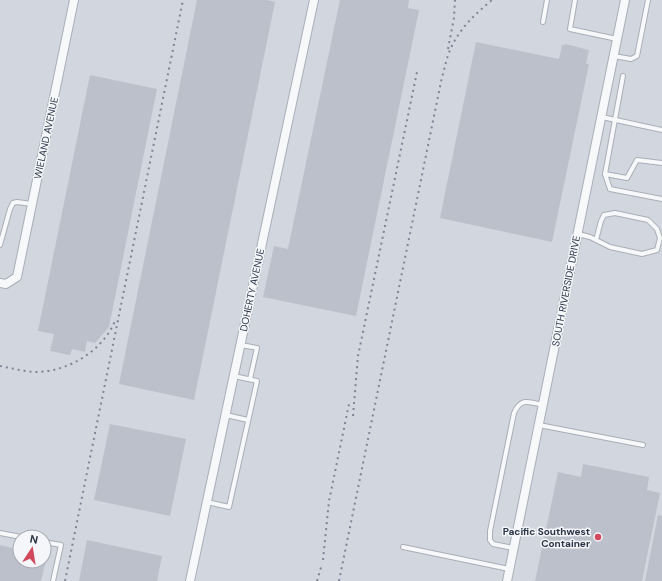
<svg xmlns="http://www.w3.org/2000/svg" width="662" height="581" viewBox="0 0 662 581" font-family="'DM Sans',sans-serif">
	<style>
		.built { fill: #d2d6de; fill-rule: evenodd }
		.building { fill: #bbc0ca }
		.lines { fill: none; stroke-linecap: round; stroke-linejoin: round }
		.lane-casing { stroke: #a9aeb7; stroke-width: 6 }
		.street-casing { stroke: #a9aeb7; stroke-width: 10 }
		.lane { stroke: #f7f8fa; stroke-width: 4 }
		.street { stroke: #f7f8fa; stroke-width: 8 }
		.rail { stroke: #7d8696; stroke-width: 2; stroke-dasharray: 2 4; stroke-linecap: butt }
		.poi-dot { fill: #d1495b; stroke: #f4f6f9; stroke-width: 1.5 }
		.labels { text-anchor: middle; dominant-baseline: central; stroke-width: 3; stroke-linejoin: round; paint-order: stroke }
		.street-label { font-size: 10px; fill: #2b3445; stroke: #f4f6f9 }
		.poi-label { font-size: 10px; font-weight: bold; fill: #2b3445; stroke: #f4f6f9; text-anchor: end }
	</style>
	<rect width="100%" height="100%" fill="#e4e7ec"/>
	<!-- built -->
	<path class="built" d="M0,0H662V581H0ZM20,537H44V561H20Z"/>
	<!-- building -->
	<g class="building">
		<path d="M197,0H267L275,2L194,400L119,384Z"/>
		<path d="M340,0H409L408,8L419,10L356,316L263,297L274,246L288,249Z"/>
		<path d="M476,42L559,59L562,45H565V44L589,50L586,64H589L552,242L440,218Z"/>
		<path d="M90,75L157,89L109,327L95,343L87,341L85,352L72,349L70,355L50,351L54,334L38,331Z"/>
		<path d="M110,424L186,439L170,516L94,500Z"/>
		<path d="M583,464L649,477L647,490L660,493L642,581H535L558,472L581,477Z"/>
		<path d="M658,515L662,516V581H645Z"/>
		<path d="M87,540L162,556L157,581H79Z"/>
		<path d="M0,545L20,550V561H44V555L47,556L41,581H0Z"/>
	</g>
	<g class="lines">
		<!-- lane casing -->
		<g class="lane-casing">
			<g id="lane">
				<path d="M575,0L570,29L617,39"/>
				<path d="M543,22L547,0"/>
				<path d="M614,56L631,59L637,56L648,0"/>
				<path d="M623,76L605,174L610,189L662,199"/>
				<path d="M602,117L662,130"/>
				<path d="M605,174L627,178L637,160L662,163"/>
				<path d="M578,234L590,237L610,247L642,254L657,250L660,238L657,229L648,220L615,213L604,215L601,221L596,240"/>
				<path d="M0,245L10,209L13,203L17,202L32,204"/>
				<path d="M241,345L257,348L250,379"/>
				<path d="M226,415L248,420"/>
				<path d="M539,425L643,445"/>
				<path d="M207,502L229,507L257,381L234,376"/>
				<path d="M0,533L21,537"/>
				<path d="M44,542L61,545L53,581"/>
				<path d="M403,547L509,569"/>
				<path d="M513,548L493,544L490,540V531L514,413C521,397 529,402 543,405"/>
			</g>
		</g>
		<!-- street casing -->
		<g class="street-casing">
			<g id="street">
				<path d="M0,283L6,284L17,277L74,0"/>
				<path d="M190,581L314,0"/>
				<path d="M507,581L625,0"/>
			</g>
		</g>
		<!-- lane -->
		<use href="#lane" class="lane"/>
		<!-- street -->
		<use href="#street" class="street"/>
		<!-- rail -->
		<g class="rail">
			<path d="M448,49L454,18L455,0"/>
			<path d="M0,366C11,368 22,371 33,372C66,373 102,352 115,321"/>
			<path d="M353,416L358,356L417,72"/>
			<path d="M323,560L329,501L349,404"/>
			<path d="M65,581L183,0"/>
			<path d="M317,581L322,564"/>
			<path d="M339,581L442,77C445,68 446,59 450,50C459,29 475,14 492,0"/>
		</g>
	</g>
	<!-- markers -->
	<circle class="poi-dot" cx="598" cy="537" r="4"/>
	<g class="labels">
		<!-- street labels -->
		<g class="street-label">
			<text transform="translate(46 138) rotate(-78)">WIELAND AVENUE</text>
			<text transform="translate(252 290) rotate(-78)">DOHERTY AVENUE</text>
			<text transform="translate(566 291) rotate(-79)">SOUTH RIVERSIDE DRIVE</text>
		</g>
		<!-- poi labels -->
		<g class="poi-label">
			<text x="590" y="531">Pacific Southwest<tspan x="590" dy="12">Container</tspan></text>
		</g>
	</g>
	<!-- north arrow -->
	<g transform="translate(32 549) rotate(12)"><circle r="19" fill="#f4f6f9" stroke="#a4a8b1"/>
	<path d="M0-3L7 15L0 10L-7 15Z" fill="#d1495b"/>
	<text y="-6" font-size="11" font-weight="bold" text-anchor="middle" fill="#2b3445">N</text>
	</g>
</svg>
